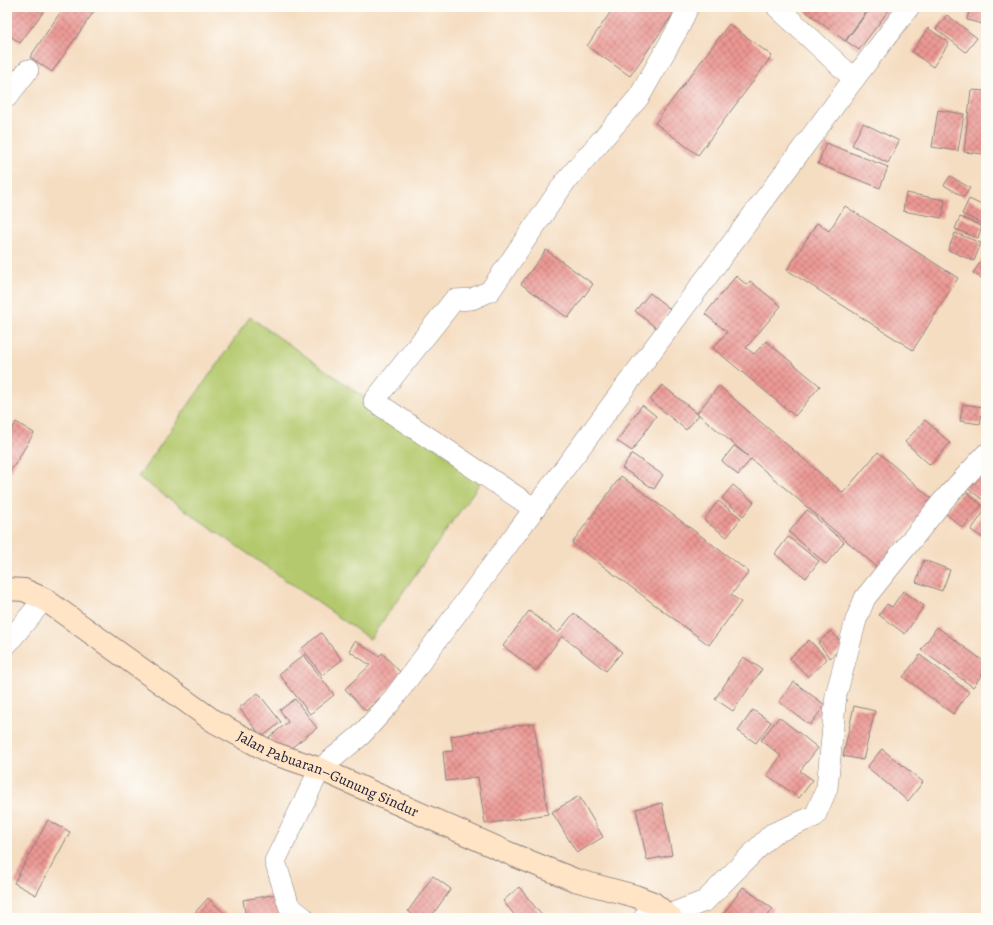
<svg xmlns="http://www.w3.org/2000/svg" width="993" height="925" viewBox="0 0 993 925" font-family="Alegreya,serif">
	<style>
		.park { fill: #b4c96d; stroke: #6b7654 }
		.building { fill: url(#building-cross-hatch) }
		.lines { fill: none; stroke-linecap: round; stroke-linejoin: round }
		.street-casing { stroke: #8c807e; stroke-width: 22 }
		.secondary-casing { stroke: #8c807e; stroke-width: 24 }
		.street { stroke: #fff; stroke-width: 21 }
		.secondary { stroke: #ffe4c6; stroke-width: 22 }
		.labels { text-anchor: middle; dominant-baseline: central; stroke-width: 3.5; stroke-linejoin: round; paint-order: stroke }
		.street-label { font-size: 15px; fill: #22223b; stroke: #fdfcf7 }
	</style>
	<defs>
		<pattern id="building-cross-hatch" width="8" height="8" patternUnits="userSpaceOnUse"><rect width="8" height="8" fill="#ec9793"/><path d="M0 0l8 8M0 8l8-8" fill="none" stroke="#bf7b79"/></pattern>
	</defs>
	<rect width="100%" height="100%" fill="#fdfcf7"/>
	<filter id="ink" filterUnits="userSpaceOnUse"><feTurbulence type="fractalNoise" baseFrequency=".025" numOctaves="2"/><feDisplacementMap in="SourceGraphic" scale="8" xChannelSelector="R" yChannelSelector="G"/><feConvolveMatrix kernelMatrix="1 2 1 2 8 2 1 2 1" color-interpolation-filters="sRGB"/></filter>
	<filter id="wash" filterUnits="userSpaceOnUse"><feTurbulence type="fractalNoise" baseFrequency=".012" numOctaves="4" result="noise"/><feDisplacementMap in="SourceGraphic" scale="16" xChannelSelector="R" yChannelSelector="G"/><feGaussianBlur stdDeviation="0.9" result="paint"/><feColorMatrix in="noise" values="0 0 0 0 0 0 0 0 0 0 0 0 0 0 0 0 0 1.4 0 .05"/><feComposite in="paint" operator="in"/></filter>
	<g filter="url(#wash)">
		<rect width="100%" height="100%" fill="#f5ddc1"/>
		<!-- park -->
		<path class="park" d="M250,317L482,480L370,639L138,477Z"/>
		<g id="blocks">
			<!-- building -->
			<g class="building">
				<path d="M14,7H47L20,43L7,33V16Z"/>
				<path d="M64,7H97L52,72L30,57Z"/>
				<path d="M614,7H678L630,76L587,46Z"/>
				<path d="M800,7H870L845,41Z"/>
				<path d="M871,7H891L859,50L846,41Z"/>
				<path d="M970,7H986V25L967,20Z"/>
				<path d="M947,15L977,38L966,52L936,29Z"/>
				<path d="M729,24L772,56L698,155L655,123Z"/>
				<path d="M928,28L949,43L933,67L912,52Z"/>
				<path d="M971,90L986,91V139L984,154L964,152Z"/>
				<path d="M938,110L964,114L958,151L932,147Z"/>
				<path d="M863,123L899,141L888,163L852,145Z"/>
				<path d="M826,143L888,167L880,188L818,164Z"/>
				<path d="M950,176L970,188L964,197L944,185Z"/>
				<path d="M906,193L945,200L942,218L903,211Z"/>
				<path d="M969,199L986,207V225L962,214Z"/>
				<path d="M845,206L958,278L913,350L787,270L817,223L829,231Z"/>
				<path d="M960,217L982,226L978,238L955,229Z"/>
				<path d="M955,233L981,243L974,261L948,250Z"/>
				<path d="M546,250L593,284L568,318L521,284Z"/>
				<path d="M985,255L986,256V281L973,273Z"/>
				<path d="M736,276L747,285L750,281L781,306L746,348L754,354L766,341L820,386L795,416L713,348L727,332L705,314Z"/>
				<path d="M650,293L670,309L656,328L635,311Z"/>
				<path d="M662,385L699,415L686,430L650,400Z"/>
				<path d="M719,386L843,493L878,452L933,500L877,567L751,459L738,475L722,461L734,446L748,456L697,413Z"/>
				<path d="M963,404L983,407L980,424L960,421Z"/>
				<path d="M642,405L656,416L632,451L617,441Z"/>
				<path d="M925,420L950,443L930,465L905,442Z"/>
				<path d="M16,422L34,433L7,477V437Z"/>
				<path d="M632,454L663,475L654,489L622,468Z"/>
				<path d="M986,466V502L963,485Z"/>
				<path d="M621,476L749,572L731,595L741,602L709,645L572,543Z"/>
				<path d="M733,485L754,502L743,516L722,498Z"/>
				<path d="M964,490L982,505L963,528L945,513Z"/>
				<path d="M718,501L741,518L727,537L704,520Z"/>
				<path d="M986,509V540L971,530Z"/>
				<path d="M807,510L844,542L826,564L789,532Z"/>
				<path d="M788,537L819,561L806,578L775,554Z"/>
				<path d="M924,560L950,570L942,591L916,582Z"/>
				<path d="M903,591L924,606L905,634L879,615L887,604L892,607Z"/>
				<path d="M529,611L558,633L574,613L622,652L606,671L562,636L536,671L503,646Z"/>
				<path d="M937,627L986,663V669L973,687L921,650Z"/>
				<path d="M831,631L844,646L830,658L818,643Z"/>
				<path d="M321,633L342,660L322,675L302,648Z"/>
				<path d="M809,640L827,659L808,677L790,658Z"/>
				<path d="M355,641L379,656L382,653L403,675L366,711L345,689L370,665L349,651Z"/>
				<path d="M304,655L334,695L310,714L279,674Z"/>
				<path d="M920,655L969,692L953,714L903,677Z"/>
				<path d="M743,657L762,669L733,711L715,699Z"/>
				<path d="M794,682L825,705L810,725L779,702Z"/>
				<path d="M258,693L281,722L262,737L239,708Z"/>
				<path d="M295,699L317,728L282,755L269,737L288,722L280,710Z"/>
				<path d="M854,706L875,711L863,760L843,756Z"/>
				<path d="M753,710L771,722L756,743L738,731Z"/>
				<path d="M779,717L818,748L800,771L813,780L799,798L767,775L781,756L761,740Z"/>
				<path d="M534,723L548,814L485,824L478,777L446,781L443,752L453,751L451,736Z"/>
				<path d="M882,749L923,782L908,801L867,767Z"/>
				<path d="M579,796L603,837L577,853L552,812Z"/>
				<path d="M662,803L672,855L647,860L636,809Z"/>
				<path d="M48,820L70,832L36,895L14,883Z"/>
				<path d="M433,876L451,889L430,918H417L408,911Z"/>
				<path d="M519,887L544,918H517L503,901Z"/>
				<path d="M743,887L773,909L766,918H720Z"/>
				<path d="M278,894L281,916L268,918H246L243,900Z"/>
				<path d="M208,898L230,918H190Z"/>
			</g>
		</g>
	</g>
	<g filter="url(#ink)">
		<use href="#blocks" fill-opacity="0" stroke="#8c807e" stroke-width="1"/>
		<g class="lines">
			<!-- street casing -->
			<g class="street-casing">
				<g id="street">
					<path d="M777,7L854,79"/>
					<path d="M7,97L28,70"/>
					<path d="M535,509L374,401L454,300L472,299L490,291L565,182L639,97L679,27L688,7"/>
					<path d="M7,644L44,599"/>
					<path d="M668,915L705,901L772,834L815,816L827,788L836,695L856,620L865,598L942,502L986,454"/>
					<path d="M304,918L289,906L275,861L320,769L361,735L390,703L854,79L909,7"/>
					<path d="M644,918L653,903"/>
				</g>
			</g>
			<!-- secondary casing -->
			<g class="secondary-casing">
				<g id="secondary">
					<path id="s1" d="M7,589L24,590L44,599L215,722L272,753L320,769L513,855L575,880L635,896L653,903L671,918"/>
				</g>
			</g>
			<!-- street -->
			<use href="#street" class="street"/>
			<!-- secondary -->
			<use href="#secondary" class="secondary"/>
		</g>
	</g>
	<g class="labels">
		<!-- street labels -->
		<g class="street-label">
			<text stroke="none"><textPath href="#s1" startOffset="374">Jalan Pabuaran–Gunung Sindur</textPath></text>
		</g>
	</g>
	<!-- margin -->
	<rect width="993" height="925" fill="none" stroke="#fdfcf7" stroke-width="24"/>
</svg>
